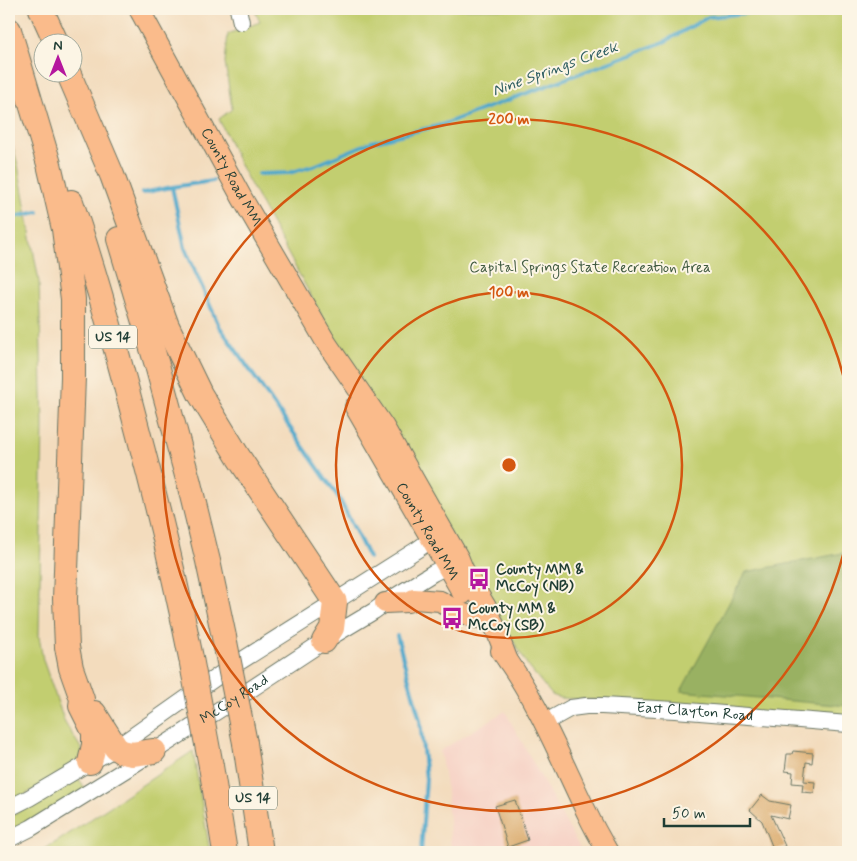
<svg xmlns="http://www.w3.org/2000/svg" width="857" height="861" viewBox="0 0 857 861" font-family="Mynerve,sans-serif">
	<style>
		.built { fill: #f6d1c5 }
		.green { fill: #c2ce6f; stroke: #708652 }
		.forest { fill: #99b162; stroke: #5c774b }
		.lines { fill: none; stroke-linecap: round; stroke-linejoin: round }
		.stream { stroke: #4da7cb; stroke-width: 4 }
		.building { fill: #d9a869 }
		.minor-casing { stroke: #697564; stroke-width: 18 }
		.major-casing { stroke: #697564; stroke-width: 22 }
		.highway-casing { stroke: #697564; stroke-width: 26 }
		.minor { stroke: #fff; stroke-width: 16 }
		.major { stroke: #fabb8b; stroke-width: 20 }
		.highway { stroke: #fabb8b; stroke-width: 24 }
		.highway-bridge-casing { stroke: #697564; stroke-width: 26; stroke-linecap: butt }
		.highway-bridge { stroke: #fabb8b; stroke-width: 24 }
		.ring { fill: none; stroke: #d45610; stroke-width: 2.5 }
		.labels { text-anchor: middle; dominant-baseline: central; stroke-width: 4; stroke-linejoin: round; paint-order: stroke }
		.shield { fill: #fcf5e5; stroke: #617469; stroke-width: 1 }
		.shield-label { font-size: 14px; font-weight: bold; fill: #1f3d34 }
		.street-label { font-size: 15px; fill: #1f3d34; stroke: #fcf5e5 }
		.park-label { font-size: 15px; fill: #405a40; stroke: #fcf5e5 }
		.poi-label { font-size: 15px; font-weight: bold; fill: #1f3d34; stroke: #fcf5e5; text-anchor: start }
		.water-label { font-size: 16px; font-style: italic; fill: #2d5d61; stroke: #fcf5e5 }
		.centre { fill: #d45610; stroke: #fcf5e5; stroke-width: 2.5 }
		.ring-label { font-size: 15px; text-anchor: middle; font-weight: bold; fill: #d45610; stroke: #fcf5e5; stroke-width: 4; stroke-linejoin: round; paint-order: stroke }
	</style>
	<rect width="100%" height="100%" fill="#fcf5e5"/>
	<filter id="ink" filterUnits="userSpaceOnUse"><feTurbulence type="fractalNoise" baseFrequency=".02" numOctaves="2"/><feDisplacementMap in="SourceGraphic" scale="10" xChannelSelector="R" yChannelSelector="G"/><feConvolveMatrix kernelMatrix="1 2 1 2 8 2 1 2 1" color-interpolation-filters="sRGB"/></filter>
	<filter id="wash" filterUnits="userSpaceOnUse"><feTurbulence type="fractalNoise" baseFrequency=".0096" numOctaves="4" result="noise"/><feDisplacementMap in="SourceGraphic" scale="20" xChannelSelector="R" yChannelSelector="G"/><feGaussianBlur stdDeviation="1.12" result="paint"/><feColorMatrix in="noise" values="0 0 0 0 0 0 0 0 0 0 0 0 0 0 0 0 0 1.4 0 .05"/><feComposite in="paint" operator="in"/></filter>
	<g filter="url(#wash)">
		<rect width="100%" height="100%" fill="#f3dcbd"/>
		<!-- built -->
		<path class="built" d="M505,711L582,852H451L447,792L440,751Z"/>
		<!-- green -->
		<g class="green">
			<path d="M254,9H848V723L606,700L575,699L560,698L552,695L528,666L419,480L356,379L240,165L219,119L232,109L225,62L228,34L260,22Z"/>
			<path d="M9,133L18,165L39,282L43,425L39,636L43,660L65,723L86,756L9,805Z"/>
			<path d="M193,751L210,852H39L58,841Z"/>
			<path d="M79,779L88,793L9,841V817Z"/>
		</g>
		<!-- forest -->
		<path class="forest" d="M848,552V706L681,691L746,572Z"/>
		<g class="lines">
			<!-- stream -->
			<g class="stream">
				<path d="M259,174L289,173L316,165L371,142L441,125L664,42L708,17L766,11L772,9"/>
				<path d="M172,187L185,248L219,326L339,498L369,558"/>
				<path d="M142,193L172,187L213,181"/>
				<path d="M9,218L38,212"/>
				<path d="M397,636L420,720L426,779L421,852"/>
			</g>
		</g>
		<g id="blocks">
			<!-- building -->
			<g class="building">
				<path d="M793,751L813,753L812,763L806,762L804,781L815,782L814,793L802,792L803,784L792,783L793,772L785,771L787,754H792Z"/>
				<path d="M762,795L770,801L791,805L788,819L771,815L785,846L774,851L762,821L750,810Z"/>
				<path d="M515,800L528,840L508,847L495,806Z"/>
			</g>
		</g>
	</g>
	<g filter="url(#ink)">
		<use href="#blocks" fill-opacity="0" stroke="#697564" stroke-width="1"/>
		<g class="lines">
			<!-- minor casing -->
			<g class="minor-casing">
				<g id="minor">
					<path d="M238,9L241,22"/>
					<path id="s1" d="M544,723L571,708L586,706H602L675,710L848,724"/>
					<path d="M9,808L29,798L90,762L116,748L225,671L418,549L432,539L442,533"/>
					<path id="s2" d="M9,839L31,828L128,768L236,699L324,641L374,611L385,603L433,573L457,561"/>
				</g>
			</g>
			<!-- major casing -->
			<g class="major-casing">
				<g id="major">
					<path id="s3" d="M139,9L242,198L327,344L384,427L459,559L463,569L489,612L508,661"/>
					<path id="s4" d="M355,407L463,594"/>
					<path d="M385,603L408,602L414,599L440,601L458,612L477,618"/>
					<path d="M501,651C538,701 561,760 588,815C594,828 601,840 608,852"/>
				</g>
			</g>
			<!-- highway casing -->
			<g class="highway-casing">
				<g id="highway">
					<path d="M41,9L56,42"/>
					<path d="M9,30L49,164L64,229L73,299V377L65,599L67,647L71,668L82,699L81,706L94,732V745L90,762"/>
					<path d="M68,72L112,175L167,326L200,394L239,458L335,602L332,628L324,641"/>
					<path d="M71,202C97,278 118,355 138,432C158,507 176,582 191,658"/>
					<path d="M119,239L157,365L189,483L208,561L224,637"/>
					<path d="M94,713L116,748L122,752L132,754L154,751"/>
					<path d="M245,743L261,852"/>
					<path d="M211,766L225,852"/>
				</g>
			</g>
			<!-- minor -->
			<use href="#minor" class="minor"/>
			<!-- major -->
			<use href="#major" class="major"/>
			<!-- highway -->
			<use href="#highway" class="highway"/>
			<!-- highway-bridge casing -->
			<g class="highway-bridge-casing">
				<g id="highway-bridge">
					<path d="M224,637L245,743"/>
					<path d="M191,658L211,766"/>
				</g>
			</g>
			<!-- highway-bridge -->
			<use href="#highway-bridge" class="highway-bridge"/>
		</g>
	</g>
	<!-- distance rings -->
	<g class="ring">
		<circle cx="509" cy="465" r="173"/>
		<path d="M848 534A346 346 0 1 1 848 396"/>
	</g>
	<!-- icons -->
	<defs>
		<g id="bus-bare" transform="scale(1.725)"><path d="M-5-6H5V4H4V6H2V4H-2V6H-4V4H-5ZM-3.5-4V0h7V-4ZM-3.5 1.2v1.5H-2V1.2ZM2 1.2v1.5H3.5V1.2Z" fill="#b5179e" stroke="#fcf5e5" stroke-width="2.5" paint-order="stroke"/></g>
	</defs>
	<g fill-rule="evenodd">
		<use href="#bus-bare" x="479" y="579"/>
		<use href="#bus-bare" x="452" y="618"/>
	</g>
	<g class="labels">
		<!-- shield labels -->
		<g class="shield">
			<rect x="89" y="325.5" width="48" height="23" rx="4"/>
			<rect x="229" y="786.5" width="48" height="23" rx="4"/>
		</g>
		<g class="shield-label">
			<text x="113" y="337">US 14</text>
			<text x="253" y="798">US 14</text>
		</g>
		<!-- street labels -->
		<g class="street-label">
			<text stroke="none"><textPath href="#s3" startOffset="192">County Road MM</textPath></text>
			<text stroke="none"><textPath href="#s4" startOffset="144">County Road MM</textPath></text>
			<text stroke="none"><textPath href="#s2" startOffset="265">McCoy Road</textPath></text>
			<text stroke="none"><textPath href="#s1" startOffset="155">East Clayton Road</textPath></text>
		</g>
		<!-- park labels -->
		<g class="park-label">
			<text x="590" y="268">Capital Springs State Recreation Area</text>
		</g>
		<!-- poi labels -->
		<g class="poi-label">
			<text x="496" y="570">County MM &amp;<tspan x="496" dy="17">McCoy (NB)</tspan></text>
			<text x="468" y="609">County MM &amp;<tspan x="468" dy="17">McCoy (SB)</tspan></text>
		</g>
		<!-- water labels -->
		<g class="water-label">
			<text transform="translate(555 69) rotate(-20)">Nine Springs Creek</text>
		</g>
	</g>
	<circle cx="509" cy="465" r="8" class="centre"/>
	<g class="ring-label">
		<text x="509" y="124">200 m</text>
		<text x="509" y="297">100 m</text>
	</g>
	<!-- margin -->
	<rect width="857" height="861" fill="none" stroke="#fcf5e5" stroke-width="30"/>
	<!-- north arrow -->
	<g transform="translate(58 58)"><circle r="24" fill="#fcf5e5" stroke="#a4ab9e"/>
	<path d="M0-4L9 19L0 12L-9 19Z" fill="#b5179e"/>
	<text y="-8" font-size="14" font-weight="bold" text-anchor="middle" fill="#1f3d34">N</text>
	</g>
	<!-- scale -->
	<path d="M664 818v8h86v-8" fill="none" stroke="#1f3d34" stroke-width="2.5"/>
	<text x="672" y="818" font-size="15" fill="#1f3d34" stroke="#fcf5e5" stroke-width="4" paint-order="stroke">50 m</text>
</svg>
